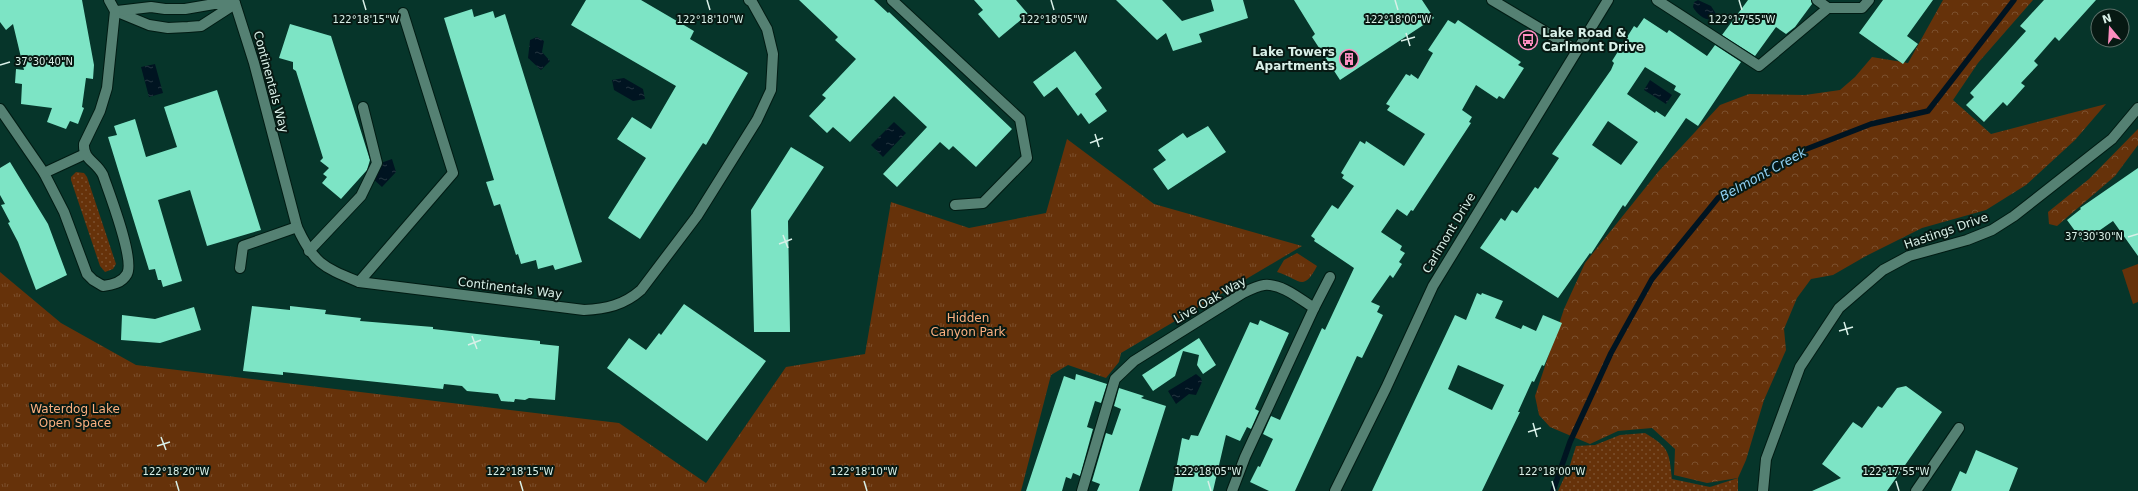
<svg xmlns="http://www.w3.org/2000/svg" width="2138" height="491" viewBox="0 0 2138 491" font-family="'DejaVu Sans',sans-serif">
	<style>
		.grass { fill: url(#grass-dots) }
		.forest { fill: url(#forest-crowns) }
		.park { fill: url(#park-tufts) }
		.garden { fill: #66320a }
		.water { fill: url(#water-ripples) }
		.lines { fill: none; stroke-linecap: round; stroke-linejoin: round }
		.stream { stroke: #001421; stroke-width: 5.5 }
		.building { fill: #7de4c5; fill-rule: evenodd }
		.minor-casing { stroke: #001b13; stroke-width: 12 }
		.minor { stroke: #558173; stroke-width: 10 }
		.ticks { fill: none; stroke: #d9f0e8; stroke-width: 1.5 }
		.labels { text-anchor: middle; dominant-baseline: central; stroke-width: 4; stroke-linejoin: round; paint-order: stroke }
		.poi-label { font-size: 12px; font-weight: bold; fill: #d9f0e8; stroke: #071913; text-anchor: start }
		.street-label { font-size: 12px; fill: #d9f0e8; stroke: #071913 }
		.park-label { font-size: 12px; fill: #fcb081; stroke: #071913 }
		.water-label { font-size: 13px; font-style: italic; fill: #8ecef1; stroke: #071913 }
		.ticks-label { font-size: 10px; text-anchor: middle; fill: #d9f0e8; stroke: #071913; stroke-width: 4; stroke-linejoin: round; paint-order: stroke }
	</style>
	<defs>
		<pattern id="grass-dots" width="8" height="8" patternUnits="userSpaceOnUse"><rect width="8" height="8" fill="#66320a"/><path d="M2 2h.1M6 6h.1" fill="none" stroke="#7b502e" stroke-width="1.8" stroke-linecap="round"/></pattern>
		<pattern id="forest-crowns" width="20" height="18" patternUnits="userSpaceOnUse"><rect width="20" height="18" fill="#66320a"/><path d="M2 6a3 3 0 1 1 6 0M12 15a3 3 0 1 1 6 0" fill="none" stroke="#7b502e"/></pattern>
		<pattern id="park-tufts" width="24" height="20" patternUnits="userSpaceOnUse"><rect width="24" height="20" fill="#66320a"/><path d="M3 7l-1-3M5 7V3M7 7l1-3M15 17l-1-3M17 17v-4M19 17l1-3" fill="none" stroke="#7b502e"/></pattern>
		<pattern id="water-ripples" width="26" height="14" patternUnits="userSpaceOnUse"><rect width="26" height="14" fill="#001421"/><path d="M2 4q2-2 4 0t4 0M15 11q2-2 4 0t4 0" fill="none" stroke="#253641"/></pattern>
	</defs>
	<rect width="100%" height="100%" fill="#06352a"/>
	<!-- grass -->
	<g class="grass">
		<path d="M76,172L84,173L87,177L116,264L113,269L105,272L100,266L71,180V177Z"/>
		<path d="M1645,433C1670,448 1669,452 1672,479L1710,487L1738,478V491H1558L1570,465L1576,446L1595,445L1620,435Z"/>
	</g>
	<!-- forest -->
	<g class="forest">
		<path d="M1943,0H2033L1978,63L1953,100L1991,134L2106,104L2075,140L2026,185L1986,210L1922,228L1866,256L1833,275L1811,279L1797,298L1784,329L1786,350L1764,400L1746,460L1738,478L1707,483L1674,475L1675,449L1652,428L1618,431L1590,444L1550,427L1539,415L1535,396L1564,309L1585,263L1658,172L1720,105L1749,94L1805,95L1840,90L1855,77L1872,57L1908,63Z"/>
		<path d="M2138,129V145L2115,176L2057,226L2049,224L2048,212L2089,179Z"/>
	</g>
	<!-- park -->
	<g class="park">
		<path d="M1067,139L1154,204L1302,246L1121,353L1119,362L1106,378L1068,365L1051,375L1021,491H0V272L61,323L136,365L619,423L706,483L786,367L865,354L891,202L969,228L1046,213Z"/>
		<path d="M1297,253L1317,266C1303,293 1300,279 1277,272L1284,260Z"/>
	</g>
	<!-- garden -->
	<path class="garden" d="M2138,264V302L2133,304L2122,270Z"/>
	<!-- water -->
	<g class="water">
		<path d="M1698,0L1711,6L1718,17C1710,25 1697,15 1693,7L1694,2Z"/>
		<path d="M537,37L544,41L542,52L550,61L541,70L528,58L530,40Z"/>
		<path d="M155,64L163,93L149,97L141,67Z"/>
		<path d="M624,78L643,89L645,99L633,101L614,90L612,80Z"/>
		<path d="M1650,80L1672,95L1666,104L1644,90Z"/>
		<path d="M894,122L906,133L883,157L871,145Z"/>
		<path d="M392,159L396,172L382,187L372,178L380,169L378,164Z"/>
		<path d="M1196,374L1201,378L1202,382L1196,395L1189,394L1176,404L1168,391Z"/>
	</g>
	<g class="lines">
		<!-- stream -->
		<path class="stream" d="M1553,491L1570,442L1611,353L1652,279L1718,198L1804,150L1871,124L1928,111L2014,0"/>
	</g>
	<!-- building -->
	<g class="building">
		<path d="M0,0H82L94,65L93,79L86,78L82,107L84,108L78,124L70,121L66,129L47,122L52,108L21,104L22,84L15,83L16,69L24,70L13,24L6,30L0,22Z"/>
		<path d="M586,0H641L694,31L690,39L748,73L706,145L703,143L640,239L608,218L646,158L617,139L632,117L651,129L676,86L571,25Z"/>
		<path d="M799,0H874L888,13L889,12L1012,129L976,167L953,146L949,150L940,142L897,187L883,174L927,127L894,96L850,142L833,127L827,133L809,116L826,98L822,95L856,59L835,40L838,37Z"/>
		<path d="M974,0H1016L1028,14L999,38L978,14L983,10Z"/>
		<path d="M1116,0H1162L1182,21L1214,11L1211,0H1243L1248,18L1199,34L1202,42L1173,51L1166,33L1157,40Z"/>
		<path d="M1294,0H1422L1434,18L1340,80L1312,37L1315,34Z"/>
		<path d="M1748,0H1811L1812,4L1795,27L1786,34L1776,27L1755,56L1722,35Z"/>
		<path d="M1883,0H1933L1907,36L1918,44L1903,64L1859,33Z"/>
		<path d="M2044,0H2096L2059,41L2055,37L2034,61L2038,65L2021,83L2025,86L2007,106L2003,102L1984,122L1966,105L1974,97L1970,93L2026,31L2020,26Z"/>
		<path d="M472,9L474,17L493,11L495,18L505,14L582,262L555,270L553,265L538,269L536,260L521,264L518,254L516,255L500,204L494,206L486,182L494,180L444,18Z"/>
		<path d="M1644,18L1667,33L1669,30L1707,56L1715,45L1741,62L1698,126L1686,118L1625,207L1623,205L1591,254L1590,253L1558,298L1480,248L1501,218L1505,221L1512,210L1517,213L1535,187L1538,189L1559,158L1552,154L1611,70L1614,63L1612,61L1634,26L1637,28ZM1645,67L1676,86L1674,90L1681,94L1665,117L1656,111L1655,113L1627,94ZM1608,121L1638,142L1621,165L1592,145Z"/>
		<path d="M1448,20L1455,24L1458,20L1521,62L1518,65L1524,68L1504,99L1499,96L1497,99L1476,85L1462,110L1472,117L1469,122L1471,123L1413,211L1411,210L1407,216L1397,209L1381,232L1402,246L1400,250L1405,253L1399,262L1402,264L1393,278L1390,275L1371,302L1380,306L1377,312L1383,315L1362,358L1357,356L1295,491H1269L1250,482L1258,466L1260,467L1273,439L1263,434L1271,416L1280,420L1322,328L1325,330L1354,268L1314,241L1315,239L1311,236L1332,205L1338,209L1354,186L1342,178L1344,175L1341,173L1360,141L1365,144L1366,141L1404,166L1425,134L1387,110L1390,106L1386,104L1406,74L1410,76L1411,74L1418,79L1433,53L1428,50Z"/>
		<path d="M290,24L331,36L370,160L367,170L341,199L322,183L327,177L323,174L329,168L320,161L323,158L296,71L293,69V62L279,58Z"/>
		<path d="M1075,51L1102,88L1095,94L1107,111L1089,124L1081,113L1078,116L1057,87L1044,97L1033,82Z"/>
		<path d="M217,90L261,230L207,246L190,190L158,200L182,281L163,287L161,280H158L155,269L149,270L108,137L117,135L114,126L135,119L146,157L177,147L164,107Z"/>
		<path d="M1208,126L1226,152L1168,190L1153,169L1166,160L1158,150L1183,133L1187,138Z"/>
		<path d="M791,147L824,167L788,221L790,332H754L751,210Z"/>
		<path d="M10,162L48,224L67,275L36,290L18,242L8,223L10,222L1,205L5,204L0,195V168Z"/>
		<path d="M2138,168V256L2113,221L2083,242L2067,220L2081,209L2080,208Z"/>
		<path d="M1477,293L1481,295L1482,293L1503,301L1495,318L1521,329L1523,325L1536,331L1543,315L1562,323L1544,366L1542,365L1534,382L1532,381L1518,412H1520L1482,491H1372L1455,315L1466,320ZM1458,365L1504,385L1492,410L1448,389Z"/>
		<path d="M684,304L766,361L707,441L607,368L629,338L646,350L659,333L661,335Z"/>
		<path d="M252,306L290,310V306L326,310L325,314L361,318L360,321L433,327V329L540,341V344L559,346L555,400L529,398L525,400L515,399L514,402L501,401L498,394L467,391L462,386L444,384L443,389L283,372V375L243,371Z"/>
		<path d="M194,307L201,330L160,343L121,340L122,315L155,319Z"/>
		<path d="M1260,320L1289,333L1255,409L1259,411L1251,429L1247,427L1240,441L1226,435L1213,491H1172L1182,438L1189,440L1191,435L1198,436L1250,322L1258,325Z"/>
		<path d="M1199,338L1216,365L1203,374L1197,365L1199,355L1183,351L1175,376L1153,391L1142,375Z"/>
		<path d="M1076,374L1107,384L1101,403L1095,401L1087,427L1093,429L1080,476L1073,473L1071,479L1066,477L1062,491H1026L1064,376L1075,380Z"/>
		<path d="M1906,386L1942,412L1887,491H1812L1841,478L1822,464L1853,422L1862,428L1878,406L1882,408L1897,388Z"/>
		<path d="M1119,388L1144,396L1141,398L1166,406L1139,491H1097L1100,484L1092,481L1106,433L1112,435L1121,409L1114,406Z"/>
		<path d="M1976,450L2018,468L2009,491H1951L1960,471L1966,474Z"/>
	</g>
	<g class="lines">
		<!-- minor casing -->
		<g class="minor-casing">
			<g id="minor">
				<path d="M234,0L254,63L297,227C314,264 323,267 359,282L584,310C606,309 624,305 641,290L697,216L757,120L771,90L773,54L767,29L752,2L749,0"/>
				<path d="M892,0L1020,119L1027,158L983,203L955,205"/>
				<path d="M1492,0L1576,50"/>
				<path d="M1657,0L1759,66L1828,8H1862L1869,0"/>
				<path d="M1817,0L1828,8"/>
				<path d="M115,11L149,25L168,28L188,27L201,26L235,4"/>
				<path d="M117,11L151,7L165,9H185L214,4H235"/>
				<path d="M0,109L44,173L64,212L87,274L93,280L103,286C112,285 122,283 127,274C135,259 109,193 103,175C96,161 83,160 84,144L100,111L107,88L115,11L109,0"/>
				<path d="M44,173L85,154"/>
				<path d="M309,251L361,196L377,163L363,107"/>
				<path d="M240,268L243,246L297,227"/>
				<path d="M359,282L453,173L403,13"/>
				<path d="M1314,308L1330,277"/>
				<path d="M1082,491L1115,379L1134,361L1243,293C1249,290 1257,286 1264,285C1281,283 1300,299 1314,308L1245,457L1232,491"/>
				<path d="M1335,491L1386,388L1433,286L1608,0"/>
				<path d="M1763,491L1766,459L1800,367L1839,308L1883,270L1909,256L1967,240L1992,230L2014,216L2112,139L2138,108"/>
				<path d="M1916,491L1959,428"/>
			</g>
		</g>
		<!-- minor -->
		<use href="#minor" class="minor"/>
	</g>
	<!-- ticks -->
	<path class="ticks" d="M363,0L366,10M707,0L710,10M1051,0L1054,10M1395,0L1398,10M1739,0L1742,10M1406,33L1410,46M1401,41L1415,37M0,65L10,62M1095,134L1099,147M1090,143L1103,138M783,235L788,248M2128,237L2138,234M779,244L792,239M1844,322L1848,335M1839,331L1853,327M472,336L477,349M468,345L481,340M1533,423L1537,437M1528,432L1541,428M161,437L166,450M157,446L170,442M176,481L179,491M520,481L523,491M864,481L867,491M1208,481L1211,491M1552,481L1555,491M1896,481L1899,491"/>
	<!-- icons -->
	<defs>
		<g id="bus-ring" transform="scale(1)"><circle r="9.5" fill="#071913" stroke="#fd8ec0" stroke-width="1.5"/><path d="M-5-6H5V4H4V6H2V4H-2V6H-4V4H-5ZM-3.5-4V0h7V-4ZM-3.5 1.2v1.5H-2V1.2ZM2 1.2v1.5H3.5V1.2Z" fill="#fd8ec0"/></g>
		<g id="building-ring" transform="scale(1)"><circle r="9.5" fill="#071913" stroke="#fd8ec0" stroke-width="1.5"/><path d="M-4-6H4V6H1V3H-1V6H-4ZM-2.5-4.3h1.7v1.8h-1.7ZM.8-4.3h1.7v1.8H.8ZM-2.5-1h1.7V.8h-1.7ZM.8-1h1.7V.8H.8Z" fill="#fd8ec0"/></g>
	</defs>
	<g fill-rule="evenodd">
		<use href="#bus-ring" x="1528" y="40"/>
		<use href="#building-ring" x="1349" y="59"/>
	</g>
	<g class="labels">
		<!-- poi labels -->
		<g class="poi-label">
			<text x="1542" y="33">Lake Road &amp;<tspan x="1542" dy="14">Carlmont Drive</tspan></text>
			<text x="1335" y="52" text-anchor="end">Lake Towers<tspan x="1335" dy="14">Apartments</tspan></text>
		</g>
		<!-- street labels -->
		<g class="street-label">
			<text transform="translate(271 82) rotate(75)">Continentals Way</text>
			<text transform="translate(1946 231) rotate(-19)">Hastings Drive</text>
			<text transform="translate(1449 233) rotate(-59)">Carlmont Drive</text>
			<text transform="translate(510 288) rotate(7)">Continentals Way</text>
			<text transform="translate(1210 300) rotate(-30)">Live Oak Way</text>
		</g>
		<!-- park labels -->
		<g class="park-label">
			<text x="968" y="318">Hidden<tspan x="968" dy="14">Canyon Park</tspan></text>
			<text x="75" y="409">Waterdog Lake<tspan x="75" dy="14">Open Space</tspan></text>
		</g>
		<!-- water labels -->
		<g class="water-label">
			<text transform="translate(1763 174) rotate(-29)">Belmont Creek</text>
		</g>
	</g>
	<g class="ticks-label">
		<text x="366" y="23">122°18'15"W</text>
		<text x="710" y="23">122°18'10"W</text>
		<text x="1054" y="23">122°18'05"W</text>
		<text x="1398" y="23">122°18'00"W</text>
		<text x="1742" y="23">122°17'55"W</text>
		<text x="44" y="65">37°30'40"N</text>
		<text x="2094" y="240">37°30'30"N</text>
		<text x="176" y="475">122°18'20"W</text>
		<text x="520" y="475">122°18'15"W</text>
		<text x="864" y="475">122°18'10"W</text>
		<text x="1208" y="475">122°18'05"W</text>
		<text x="1552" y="475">122°18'00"W</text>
		<text x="1896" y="475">122°17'55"W</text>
	</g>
	<!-- north arrow -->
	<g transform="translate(2110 28) rotate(342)"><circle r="19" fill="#071913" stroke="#5b6f68"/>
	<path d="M0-3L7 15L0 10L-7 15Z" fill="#fd8ec0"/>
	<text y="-6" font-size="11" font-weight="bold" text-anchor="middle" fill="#d9f0e8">N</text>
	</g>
</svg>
